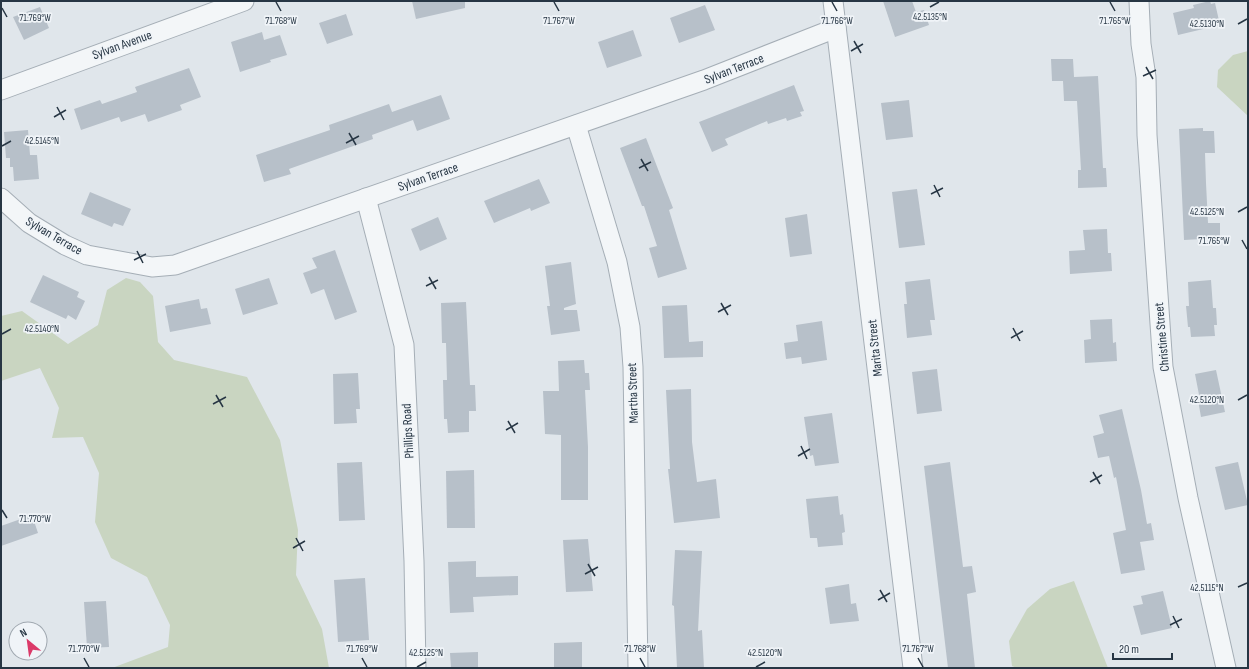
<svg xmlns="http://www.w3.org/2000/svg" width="1249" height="669" viewBox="0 0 1249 669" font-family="'Sofia Sans Condensed',sans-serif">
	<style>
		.green { fill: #c9d5c1 }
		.building { fill: #b7c0c9 }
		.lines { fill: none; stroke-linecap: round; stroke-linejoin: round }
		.minor-casing { stroke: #a5aeb6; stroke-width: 21 }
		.minor { stroke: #f3f6f8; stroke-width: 19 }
		.ticks { fill: none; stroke: #273644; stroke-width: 1.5 }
		.labels { text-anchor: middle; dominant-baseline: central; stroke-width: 3.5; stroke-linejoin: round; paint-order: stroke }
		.street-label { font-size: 13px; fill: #273644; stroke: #f0f4f8 }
		.ticks-label { font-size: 10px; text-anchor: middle; fill: #273644; stroke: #f0f4f8; stroke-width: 3.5; stroke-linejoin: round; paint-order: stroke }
	</style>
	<rect width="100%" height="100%" fill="#e0e6eb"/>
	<!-- green -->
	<g class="green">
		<path d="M1248,51V116L1217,87L1218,70L1233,55Z"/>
		<path d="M126,278L140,282L153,296L158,342L174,360L247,377L280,440L298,530L296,575L322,629L329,668H112L168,647L170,625L147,577L111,558L95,522L99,473L83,437L52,438L59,408L40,368L1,381V316L22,311L68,344L98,325L107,290Z"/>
		<path d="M1074,581L1108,668H1017L1012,666L1009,641L1027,609L1050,589Z"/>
	</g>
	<!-- building -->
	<g class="building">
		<path d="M412,1H465V8L416,19Z"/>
		<path d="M883,1H912L916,12L924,10L929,25L895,37Z"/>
		<path d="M1210,1L1211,4L1215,3L1220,25L1178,35L1173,13L1194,8L1193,5Z"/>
		<path d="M705,5L715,30L679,43L670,18Z"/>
		<path d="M40,7L49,28L24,40L13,17Z"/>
		<path d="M346,14L353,35L327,44L319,23Z"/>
		<path d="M633,30L642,56L607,68L598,42Z"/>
		<path d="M262,32L264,40L280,35L287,55L270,60L271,62L240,72L231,42Z"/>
		<path d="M1051,59H1073L1074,77L1098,76L1103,168H1106L1107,187L1078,188V170H1081L1077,101H1064L1063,81H1052Z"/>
		<path d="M189,68L201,97L180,105L182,110L148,122L145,114L121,122L119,117L81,130L74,109L100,100L102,104L137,92L135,87Z"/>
		<path d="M794,85L804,111L800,112L802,116L787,121L786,118L768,124L767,121L725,139L728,145L712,152L699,122Z"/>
		<path d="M441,95L450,119L417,131L413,120L372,135L373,139L289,169L291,174L264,182L256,155L330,130L329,125L389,104L392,112Z"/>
		<path d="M909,100L913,137L886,140L881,103Z"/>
		<path d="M1203,128V131H1214L1215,153H1205L1206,183L1208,223H1220V238L1184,240L1179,129Z"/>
		<path d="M28,130L30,155H37L39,179L14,181L13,167H10V158H6L4,132Z"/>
		<path d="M646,138L673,208L669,210L687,269L658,278L649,248L657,246L644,206H642L620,148Z"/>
		<path d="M539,179L550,203L531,211L530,208L494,223L484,201Z"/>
		<path d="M917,189L925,245L899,248L892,192Z"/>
		<path d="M90,192L131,209L123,226L114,223L112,227L81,214Z"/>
		<path d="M807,214L812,254L790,257L785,218Z"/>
		<path d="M438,217L447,239L420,251L411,229Z"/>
		<path d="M1107,229L1108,253H1111L1112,271L1070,274L1069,251L1085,250L1083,230Z"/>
		<path d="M335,250L357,312L335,320L324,289L311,294L303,273L317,268L312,258Z"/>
		<path d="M571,262L576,304L564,308V310H577L580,331L551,335L547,306H550L545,266Z"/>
		<path d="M43,275L79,292L77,297L85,301L76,320L68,315L66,319L30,302Z"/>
		<path d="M269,278L278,304L243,315L235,289Z"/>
		<path d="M930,279L935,320H930L932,335L907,338L904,304H907L905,282Z"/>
		<path d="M1211,280L1213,308H1216L1217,325H1214L1215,336L1191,337L1190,327H1188L1186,306H1189L1188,282Z"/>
		<path d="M199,299L201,309L207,308L211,324L170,332L165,306Z"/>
		<path d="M466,302L470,385H475L476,411H469V432L448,433L447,419H444L443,380H447L446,343H442L441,303Z"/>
		<path d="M687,305L689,342L703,341V357L664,358L662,306Z"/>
		<path d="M1112,319L1113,343L1116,342L1117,361L1085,363L1084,340L1091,339L1090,320Z"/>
		<path d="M822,321L827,360L802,364L801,357L786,359L784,343L798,341L796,325Z"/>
		<path d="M584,360L585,373H589L590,390H585L588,447V500H561V435L545,434L543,391H559L558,361Z"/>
		<path d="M937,369L942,411L917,414L912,372Z"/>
		<path d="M1216,370L1225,412L1201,417L1198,400H1200L1195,374Z"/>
		<path d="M358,373L360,409H356L357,423L334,424L333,374Z"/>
		<path d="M691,389L692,442L697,482L716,479L720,518L674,523L668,469H670L666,390Z"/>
		<path d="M1122,409L1141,490L1147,524L1151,523L1154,540L1140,542L1145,570L1121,574L1113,533L1126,530L1116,477L1114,478L1109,456L1098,458L1093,436L1104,433L1099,415Z"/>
		<path d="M832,413L839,463L815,466L813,455L810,456L804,417Z"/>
		<path d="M362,462L365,520L339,521L337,463Z"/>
		<path d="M950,462L963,567L972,566L976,592L967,594L975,668H948L924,466Z"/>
		<path d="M1238,462L1248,505L1225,510L1215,467Z"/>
		<path d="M474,470L475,528H447L446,471Z"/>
		<path d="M838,496L840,515L843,514L845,532L842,533L843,545L818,547L817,538H810L806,499Z"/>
		<path d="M32,515L38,533L1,546V526Z"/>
		<path d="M588,539L593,591L566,592L563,540Z"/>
		<path d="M675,550L702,551L698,631L702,630L704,668H677L674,606L672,605Z"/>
		<path d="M476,561V577L518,576V595L473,597L474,612L450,613L448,562Z"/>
		<path d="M365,578L369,640L338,642L334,580Z"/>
		<path d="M849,584L851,604L856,603L859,621L830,624L825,588Z"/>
		<path d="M1163,591L1172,628L1141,635L1133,606L1143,604L1141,596Z"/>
		<path d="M106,601L109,647L87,648L84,602Z"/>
		<path d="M582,642V668H554V643Z"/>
		<path d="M478,652V668H451L450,653Z"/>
	</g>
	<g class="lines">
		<!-- minor casing -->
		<g class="minor-casing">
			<g id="minor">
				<path d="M833,1L913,668"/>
				<path d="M1139,1L1141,44L1146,77L1147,135L1163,367L1188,498L1226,668"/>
				<path d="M1,90L244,1"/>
				<path d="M576,125L617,262L630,327L633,367L638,668"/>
				<path d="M1,198L29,223L65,245L87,255L152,267L175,265L704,80L836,28"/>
				<path d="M366,198L404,345L414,561L416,668"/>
			</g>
		</g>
		<!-- minor -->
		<use href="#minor" class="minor"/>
	</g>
	<!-- ticks -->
	<path class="ticks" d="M276,2L281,11M554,2L559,11M832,2L837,11M1110,2L1115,11M930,7L939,2M2,8L7,17M1238,24L1247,19M854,41L861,53M851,51L863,44M1146,67L1153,79M1143,76L1156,70M57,107L64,120M54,117L66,110M349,133L356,145M346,143L359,136M2,146L11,141M641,159L648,171M639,168L651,162M934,185L940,197M931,194L943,188M1238,212L1247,207M1242,240L1247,249M137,251L143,263M134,260L146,254M429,277L436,289M426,286L438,280M721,303L728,315M718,312L731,305M1013,328L1020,341M2,334L11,329M1011,338L1023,331M216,395L223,407M1238,400L1247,395M213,404L226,397M508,421L515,433M506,430L518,423M801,446L807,459M798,456L810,449M1093,472L1100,484M1090,482L1102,475M2,510L7,518M296,538L303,551M293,548L305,541M588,564L595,576M585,574L598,567M1238,587L1247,583M880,590L887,602M878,600L890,593M1173,616L1179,628M1170,625L1182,619M84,658L89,667M362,658L367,667M640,658L645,667M918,658L923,667M417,667L426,662M756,667L765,662"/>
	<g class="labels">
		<!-- street labels -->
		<g class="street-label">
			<text transform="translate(122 45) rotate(-20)">Sylvan Avenue</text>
			<text transform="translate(734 69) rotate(-21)">Sylvan Terrace</text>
			<text transform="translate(428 177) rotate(-19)">Sylvan Terrace</text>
			<text transform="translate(54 236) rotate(30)">Sylvan Terrace</text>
			<text transform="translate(1162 337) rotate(-95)">Christine Street</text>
			<text transform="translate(875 348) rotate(-96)">Marita Street</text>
			<text transform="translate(633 393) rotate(-92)">Martha Street</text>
			<text transform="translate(408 431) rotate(-93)">Phillips Road</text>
		</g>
	</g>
	<g class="ticks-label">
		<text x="930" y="20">42.5135°N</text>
		<text x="35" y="21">71.769°W</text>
		<text x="281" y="24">71.768°W</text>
		<text x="559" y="24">71.767°W</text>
		<text x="837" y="24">71.766°W</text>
		<text x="1115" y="24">71.765°W</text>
		<text x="1207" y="27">42.5130°N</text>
		<text x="42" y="144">42.5145°N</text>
		<text x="1207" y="215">42.5125°N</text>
		<text x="1214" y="244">71.765°W</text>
		<text x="42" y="332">42.5140°N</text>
		<text x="1207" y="403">42.5120°N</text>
		<text x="35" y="522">71.770°W</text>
		<text x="1207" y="591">42.5115°N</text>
		<text x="84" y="652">71.770°W</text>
		<text x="362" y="652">71.769°W</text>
		<text x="640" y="652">71.768°W</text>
		<text x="918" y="652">71.767°W</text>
		<text x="426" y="656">42.5125°N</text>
		<text x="765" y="656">42.5120°N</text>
	</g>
	<!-- border -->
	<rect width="1249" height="669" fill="none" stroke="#273644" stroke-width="4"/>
	<!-- north arrow -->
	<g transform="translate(28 641) rotate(331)"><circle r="19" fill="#f0f4f8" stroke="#a0a8b0"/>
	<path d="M0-3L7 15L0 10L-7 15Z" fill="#db3a69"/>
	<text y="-6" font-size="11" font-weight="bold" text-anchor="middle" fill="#273644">N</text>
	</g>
	<!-- scale -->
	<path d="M1113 653v6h59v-6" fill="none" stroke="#273644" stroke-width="2"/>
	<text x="1119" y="653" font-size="12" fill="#273644" stroke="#f0f4f8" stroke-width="3" paint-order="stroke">20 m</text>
</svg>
